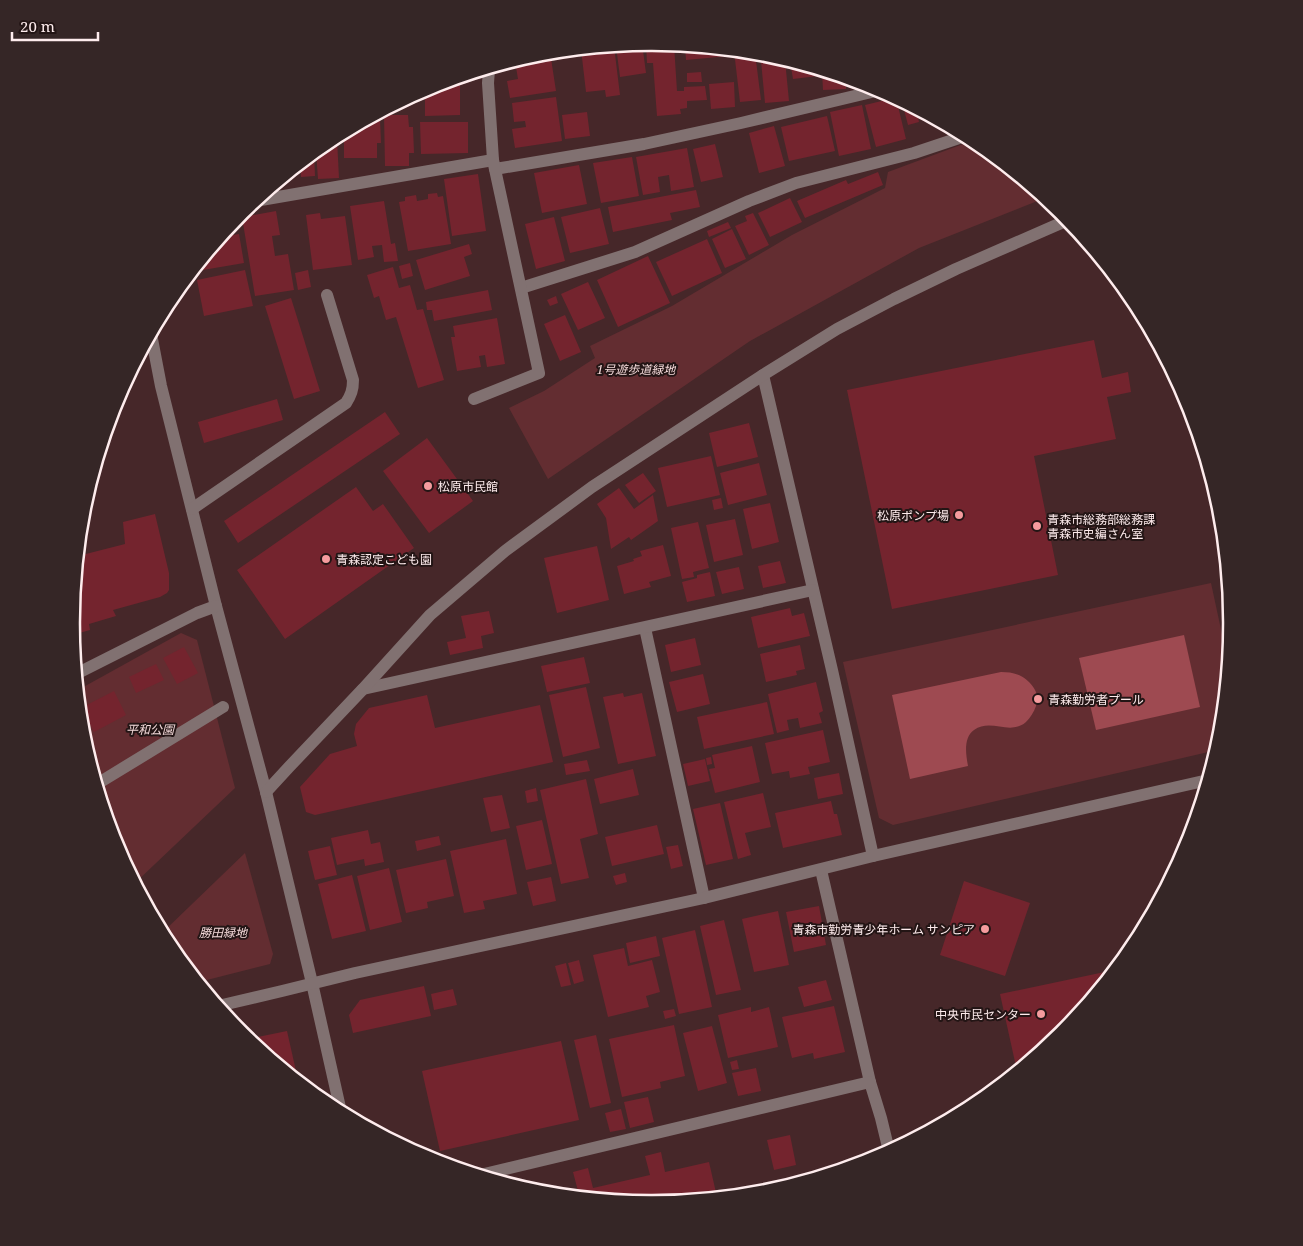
<svg xmlns="http://www.w3.org/2000/svg" width="1303" height="1246" viewBox="0 0 1303 1246" font-family="'Noto Serif','Noto Sans JP',serif">
	<style>
		.green { fill: #632d31 }
		.water { fill: #9e4a51 }
		.building { fill: #74242e }
		.lines { fill: none; stroke-linecap: round; stroke-linejoin: round }
		.minor { stroke: #817171; stroke-width: 12 }
		.poi-dot { fill: #f59b9e; stroke: #231515; stroke-width: 2 }
		.labels { text-anchor: middle; dominant-baseline: central; stroke-width: 4; stroke-linejoin: round; paint-order: stroke }
		.park-label { font-size: 12px; font-style: italic; fill: #f3d9d9; stroke: #231515 }
		.poi-label { font-size: 12px; fill: #feeced; stroke: #231515; text-anchor: start }
		.rim { fill: none; stroke: #feeced; stroke-width: 2.5 }
	</style>
	<rect width="100%" height="100%" fill="#462729"/>
	<!-- green -->
	<g class="green">
		<path d="M974,140L1045,198L919,248L750,341L548,479L509,408L544,391L595,358L590,346L672,306L792,235L885,188L888,172Z"/>
		<path d="M1211,583L1228,662L1221,737L1217,750L893,825L879,818L843,662Z"/>
		<path d="M181,633L197,640L235,788L135,883L115,845L82,736L78,690Z"/>
		<path d="M245,853L273,954L270,964L199,982L169,945L162,933Z"/>
	</g>
	<!-- water -->
	<g class="water">
		<path d="M1184,635L1200,707L1096,730L1079,658Z"/>
		<path d="M1001,672C1012,672 1021,674 1029,682C1036,689 1039,696 1036,706C1034,712 1030,718 1026,722C1010,736 991,718 974,730C963,738 966,755 968,766L910,779L892,695Z"/>
	</g>
	<!-- building -->
	<g class="building">
		<path d="M642,43L646,73L620,77L616,46Z"/>
		<path d="M646,43L674,45L677,91H684V87L705,86L707,100L687,101V108L680,109L681,114L657,116L653,63H647Z"/>
		<path d="M614,46L620,95L606,97L605,90L586,92L581,49Z"/>
		<path d="M685,46L729,50V56L686,60Z"/>
		<path d="M734,51L755,53L761,100L740,102Z"/>
		<path d="M550,52L556,91L510,98L507,81L518,79L515,61L539,54Z"/>
		<path d="M783,59L785,60L789,101L765,103L761,61Z"/>
		<path d="M790,61L817,70L818,76L793,79Z"/>
		<path d="M822,71L846,78V89L823,90Z"/>
		<path d="M701,72L702,82H687V73Z"/>
		<path d="M460,77V115L425,116V93H430V87Z"/>
		<path d="M734,82L735,107L711,109L709,84Z"/>
		<path d="M556,97L562,141L515,148L512,129L526,127L525,121L514,122L512,103Z"/>
		<path d="M894,98H896L906,139L876,147L865,105Z"/>
		<path d="M405,100V107L390,108Z"/>
		<path d="M862,105L871,149L839,156L830,112Z"/>
		<path d="M907,105L916,109L919,122L908,125L903,106Z"/>
		<path d="M587,112L590,136L565,139L562,115Z"/>
		<path d="M922,112L933,118L941,123L935,125L933,119L924,121Z"/>
		<path d="M384,115H408L409,127H413L414,153H409V166H385Z"/>
		<path d="M827,116L835,151L789,161L781,127Z"/>
		<path d="M370,118H380L381,143H377V158H344V132Z"/>
		<path d="M420,122H468V153L421,154Z"/>
		<path d="M774,126L785,166L759,173L749,133Z"/>
		<path d="M331,139H337L339,178L318,179L316,151Z"/>
		<path d="M715,144L723,177L701,182L693,149Z"/>
		<path d="M687,148L694,187L671,191L669,175L658,177L660,192L643,195L636,157Z"/>
		<path d="M314,153L315,176L301,177L300,164Z"/>
		<path d="M632,157L639,196L601,203L593,163Z"/>
		<path d="M579,165L587,204L542,213L534,173Z"/>
		<path d="M878,172L883,185L805,218L797,201L846,180L848,184Z"/>
		<path d="M478,174L486,231L452,236L444,179Z"/>
		<path d="M696,190L700,207L670,213L672,220L613,232L608,207Z"/>
		<path d="M437,193L438,197L443,196L451,244L408,251L399,202L405,201V197L416,195L417,201L428,199V194Z"/>
		<path d="M790,198L802,222L770,237L758,213Z"/>
		<path d="M384,201L391,244L395,243L398,261L384,262L382,245L372,246L374,257L358,260L350,206Z"/>
		<path d="M600,208L609,244L570,253L561,217Z"/>
		<path d="M276,211L280,235L272,236L275,256L288,254L294,290L255,296L242,217Z"/>
		<path d="M320,213L321,219L345,216L352,265L313,270L306,215Z"/>
		<path d="M753,213L769,245L749,255L735,226L747,221L745,216Z"/>
		<path d="M554,217L565,261L536,269L525,224Z"/>
		<path d="M728,222L731,228L709,237L707,231Z"/>
		<path d="M732,229L746,259L725,268L712,239Z"/>
		<path d="M239,234L244,263L203,270L202,261L221,237Z"/>
		<path d="M707,239L722,273L672,296L656,262Z"/>
		<path d="M469,244L472,254L464,257L470,276L425,290L416,260Z"/>
		<path d="M648,256L670,303L618,327L597,280Z"/>
		<path d="M410,263L413,276L402,279L399,266Z"/>
		<path d="M393,267L399,288L410,285L417,310L423,309L444,380L418,388L396,317L386,320L379,296L374,298L367,275Z"/>
		<path d="M245,270L253,306L204,316L197,280Z"/>
		<path d="M308,270L311,287L298,290L295,273Z"/>
		<path d="M588,282L605,318L578,330L561,294Z"/>
		<path d="M488,290L492,310L434,321L432,310H427L426,302Z"/>
		<path d="M556,296L558,303L550,306L547,300Z"/>
		<path d="M291,298L320,391L294,399L265,306Z"/>
		<path d="M565,315L581,352L560,361L544,324Z"/>
		<path d="M497,318L505,364L487,367L485,355L479,356L481,367L457,371L451,337H455L453,326Z"/>
		<path d="M1094,340L1102,378L1128,372L1131,392L1107,397L1116,439L1034,456L1058,575L892,609L847,390Z"/>
		<path d="M277,399L283,420L204,443L198,422Z"/>
		<path d="M385,412L400,434L238,543L224,521Z"/>
		<path d="M749,423L758,457L717,467L709,433Z"/>
		<path d="M427,438L473,501L429,533L383,471Z"/>
		<path d="M711,456L720,495L667,507L658,468Z"/>
		<path d="M759,463L767,495L728,505L720,473Z"/>
		<path d="M643,473L656,491L639,503L625,485Z"/>
		<path d="M356,487L373,511L383,504L414,548L285,639L237,570Z"/>
		<path d="M619,488L634,509L653,495L658,521L631,540L629,537L611,549L606,518L597,504Z"/>
		<path d="M721,498L723,508L714,510L712,500Z"/>
		<path d="M770,503L779,542L752,549L743,509Z"/>
		<path d="M155,514L169,573V590L167,593L160,597L113,610L116,616L89,624L90,630L72,635L71,623L78,556L125,544L123,522Z"/>
		<path d="M735,519L743,555L714,562L706,525Z"/>
		<path d="M698,522L709,568L693,572L694,577L682,579L671,528Z"/>
		<path d="M663,545L671,576L649,582L651,587L624,594L617,566L634,561L633,559L642,556L640,551Z"/>
		<path d="M597,546L609,600L557,613L544,558Z"/>
		<path d="M780,561L786,583L763,588L758,566Z"/>
		<path d="M739,567L744,589L722,594L716,572Z"/>
		<path d="M710,572L715,596L687,602L682,582L697,578V575Z"/>
		<path d="M790,608L792,616L804,613L810,636L758,648L751,617Z"/>
		<path d="M489,611L494,633L481,636L483,648L450,655L447,642L466,638L461,616Z"/>
		<path d="M695,638L701,665L671,672L665,645Z"/>
		<path d="M800,645L805,669L796,671L797,675L766,682L760,654Z"/>
		<path d="M184,647L198,673L177,684L163,658Z"/>
		<path d="M584,657L590,683L547,692L541,666Z"/>
		<path d="M156,664L164,680L136,693L129,677Z"/>
		<path d="M703,674L710,704L677,712L669,682Z"/>
		<path d="M816,682L823,711L819,713L822,723L800,728L798,718L787,720L789,730L777,733L768,694Z"/>
		<path d="M586,687L600,748L563,757L549,695Z"/>
		<path d="M114,691L126,715L94,732L81,708Z"/>
		<path d="M623,693L624,697L642,693L656,756L618,764L603,697Z"/>
		<path d="M427,695L435,728L540,705L553,762L315,815L306,812L300,787L330,754L357,746L354,734L356,724L369,708Z"/>
		<path d="M767,702L774,734L704,749L697,717Z"/>
		<path d="M823,730L830,762L808,767L810,774L790,778L789,771L772,774L765,743Z"/>
		<path d="M752,746L760,782L715,793L709,769L715,768L712,755Z"/>
		<path d="M711,757L712,764L707,765L706,758Z"/>
		<path d="M705,759L710,781L688,786L683,764Z"/>
		<path d="M587,760L590,771L566,775L564,764Z"/>
		<path d="M633,769L639,795L600,804L594,779Z"/>
		<path d="M839,773L843,794L818,799L814,778Z"/>
		<path d="M586,779L598,834L580,839L589,878L561,884L540,790Z"/>
		<path d="M536,788L538,801L527,803L525,791Z"/>
		<path d="M763,793L771,827L745,833L751,855L738,859L724,802Z"/>
		<path d="M502,795L510,828L491,832L483,798Z"/>
		<path d="M831,801L834,814H837L842,835L783,848L775,813Z"/>
		<path d="M720,803L733,859L706,865L693,809Z"/>
		<path d="M542,820L552,864L526,870L516,826Z"/>
		<path d="M657,825L664,854L612,866L605,837Z"/>
		<path d="M368,830L371,844L380,842L384,862L365,866L364,859L337,865L331,838Z"/>
		<path d="M439,836L441,845L417,851L415,841Z"/>
		<path d="M506,839L517,894L483,901L485,909L464,913L450,851Z"/>
		<path d="M678,845L683,866L671,869L666,847Z"/>
		<path d="M330,846L337,875L315,880L308,851Z"/>
		<path d="M446,859L454,896L427,902L428,908L406,913L396,870Z"/>
		<path d="M389,868L402,922L370,930L357,876Z"/>
		<path d="M625,873L627,882L616,885L613,876Z"/>
		<path d="M352,875L366,931L332,939L318,884Z"/>
		<path d="M551,877L556,901L533,906L527,882Z"/>
		<path d="M964,881L1030,903L1005,976L940,955Z"/>
		<path d="M819,906L826,945L794,952L786,912Z"/>
		<path d="M778,911L789,965L754,972L742,919Z"/>
		<path d="M724,920L741,990L716,995L700,926Z"/>
		<path d="M695,930L712,1007L679,1014L662,938Z"/>
		<path d="M656,936L660,956L630,963L626,943Z"/>
		<path d="M624,948L628,966L652,960L660,992L646,996L649,1007L608,1017L593,955Z"/>
		<path d="M579,960L584,981L574,984L568,963Z"/>
		<path d="M566,963L571,985L561,987L555,966Z"/>
		<path d="M1114,970L1062,1034L1017,1071L1000,994Z"/>
		<path d="M826,980L832,1000L804,1007L798,987Z"/>
		<path d="M424,986L431,1016L353,1033L349,1015L360,1000Z"/>
		<path d="M453,989L457,1005L434,1010L431,994Z"/>
		<path d="M834,1006L845,1052L814,1059L813,1053L792,1058L782,1017Z"/>
		<path d="M751,1007V1012L769,1007L778,1047L728,1058L718,1015Z"/>
		<path d="M674,1009L676,1016L665,1019L663,1011Z"/>
		<path d="M674,1025L685,1076L660,1082L661,1088L622,1097L609,1039Z"/>
		<path d="M712,1026L727,1083L698,1091L683,1033Z"/>
		<path d="M287,1031L298,1080L248,1039Z"/>
		<path d="M596,1035L611,1103L590,1108L574,1040Z"/>
		<path d="M561,1041L579,1120L440,1151L422,1071Z"/>
		<path d="M737,1060L739,1069L732,1070L730,1062Z"/>
		<path d="M756,1068L761,1091L738,1096L732,1073Z"/>
		<path d="M648,1097L654,1122L630,1128L624,1102Z"/>
		<path d="M621,1109L626,1129L610,1132L605,1113Z"/>
		<path d="M790,1135L796,1165L774,1170L767,1140Z"/>
		<path d="M661,1152L665,1172L709,1162L717,1197L651,1203L563,1195L578,1191L573,1172L588,1168L593,1188L650,1175L645,1156Z"/>
	</g>
	<g class="lines">
		<!-- minor -->
		<g class="minor">
			<path d="M495,169L644,144L741,123L880,90"/>
			<path d="M255,201L493,160"/>
			<path d="M521,288L635,252L749,201L796,183L914,153L965,136"/>
			<path d="M151,334L161,386L216,606L266,792L312,983L341,1112"/>
			<path d="M763,375L832,670L873,856"/>
			<path d="M474,399L539,373L493,160L488,83L489,69"/>
			<path d="M192,509L346,403C351,395 353,390 353,380L327,295"/>
			<path d="M645,628L704,898"/>
			<path d="M76,674L197,613L216,606"/>
			<path d="M363,689L813,590"/>
			<path d="M97,784L223,707"/>
			<path d="M266,792L289,767L363,689L430,615L505,551L592,487L763,375L837,329L894,299L956,269L1068,220"/>
			<path d="M821,870L870,1082L881,1118L889,1151"/>
			<path d="M218,1006L282,991L355,973L704,898L873,856L1208,780"/>
			<path d="M480,1175L870,1082"/>
		</g>
	</g>
	<!-- markers -->
	<g class="poi-dot">
		<circle cx="428" cy="486" r="5"/>
		<circle cx="959" cy="515" r="5"/>
		<circle cx="1037" cy="526" r="5"/>
		<circle cx="326" cy="559" r="5"/>
		<circle cx="1038" cy="699" r="5"/>
		<circle cx="985" cy="929" r="5"/>
		<circle cx="1041" cy="1014" r="5"/>
	</g>
	<g class="labels">
		<!-- park labels -->
		<g class="park-label">
			<text x="636" y="369">1号遊歩道緑地</text>
			<text x="150" y="729">平和公園</text>
			<text x="223" y="932">勝田緑地</text>
		</g>
		<!-- poi labels -->
		<g class="poi-label">
			<text x="438" y="486">松原市民館</text>
			<text x="949" y="515" text-anchor="end">松原ポンプ場</text>
			<text x="1047" y="519">青森市総務部総務課<tspan x="1047" dy="14">青森市史編さん室</tspan></text>
			<text x="336" y="559">青森認定こども園</text>
			<text x="1048" y="699">青森勤労者プール</text>
			<text x="975" y="929" text-anchor="end">青森市勤労青少年ホーム サンピア</text>
			<text x="1031" y="1014" text-anchor="end">中央市民センター</text>
		</g>
	</g>
	<!-- crop -->
	<path d="M0 0H1303V1246H0ZM651 51H652A571 571 0 0 1 1223 622V624A571 571 0 0 1 652 1195H651A571 571 0 0 1 80 624V622A571 571 0 0 1 651 51Z" fill="#352626" fill-rule="evenodd"/>
	<path class="rim" d="M651 51H652A571 571 0 0 1 1223 622V624A571 571 0 0 1 652 1195H651A571 571 0 0 1 80 624V622A571 571 0 0 1 651 51Z"/>
	<!-- scale -->
	<path d="M12 32v8h86v-8" fill="none" stroke="#feeced" stroke-width="2.5"/>
	<text x="20" y="32" font-size="15" fill="#feeced" stroke="#231515" stroke-width="4" paint-order="stroke">20 m</text>
</svg>
